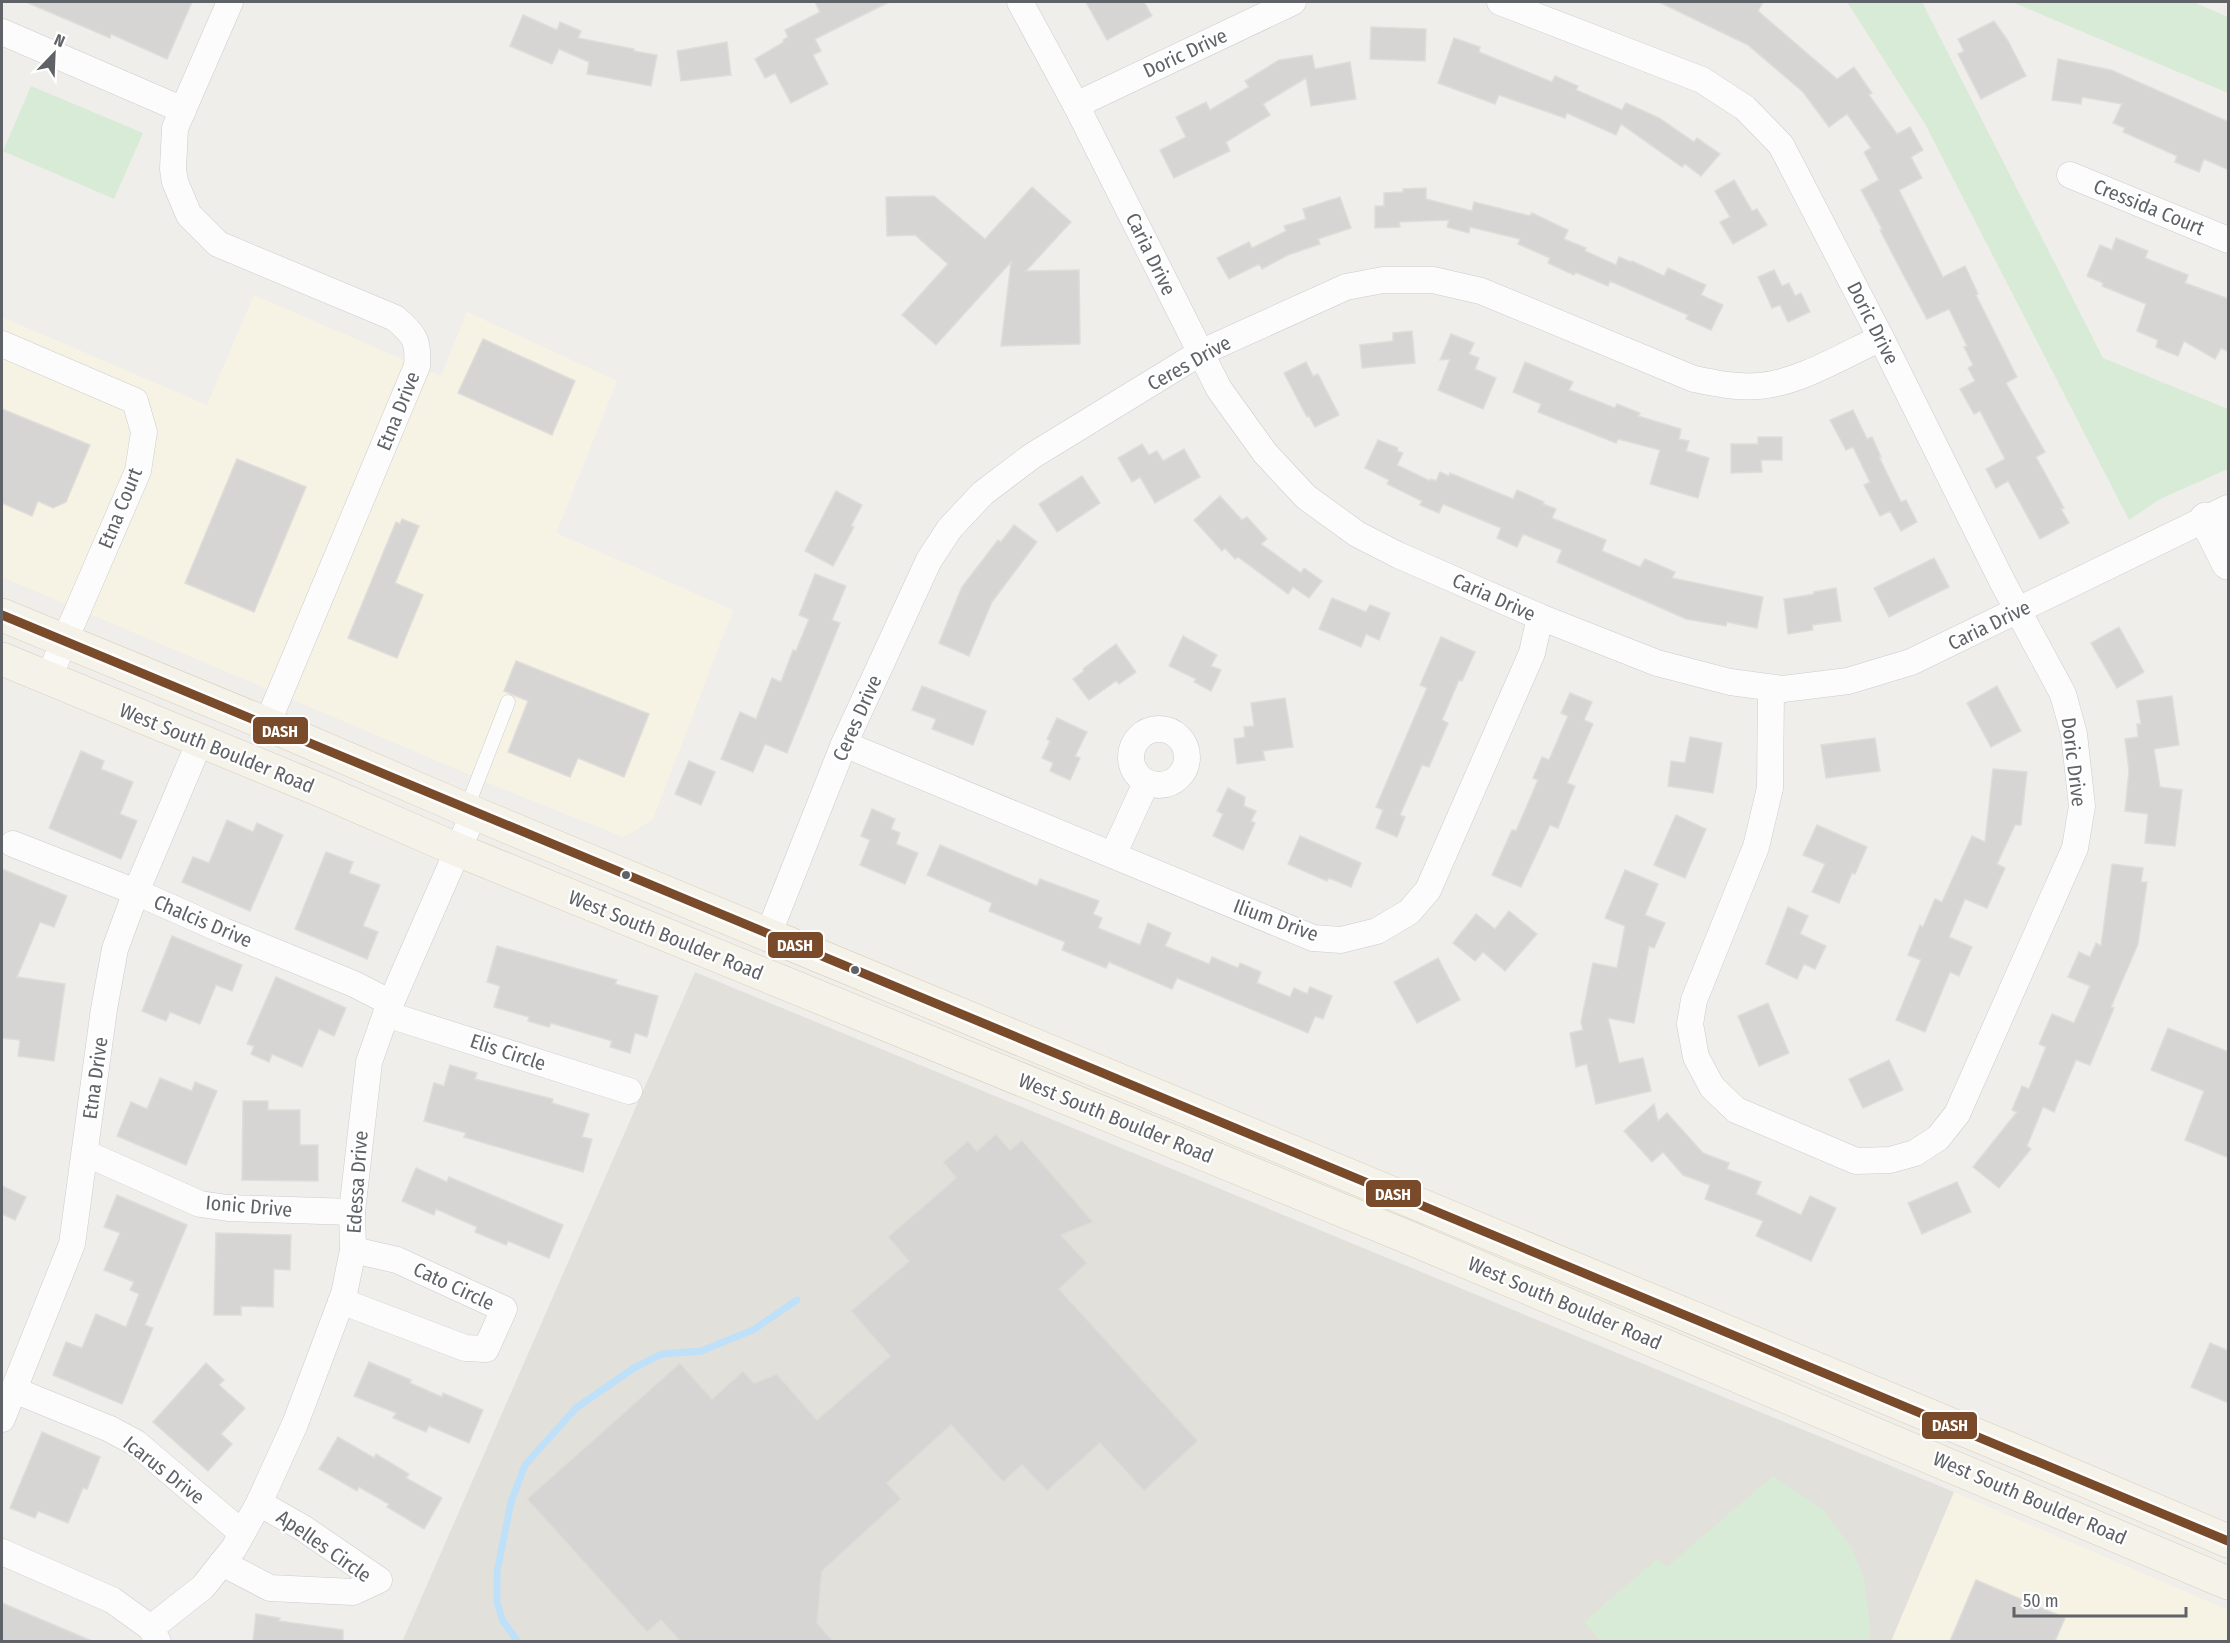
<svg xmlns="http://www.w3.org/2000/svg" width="2230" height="1643" viewBox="0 0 2230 1643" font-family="'Fira Sans Condensed',sans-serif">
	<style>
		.commercial { fill: #f7f3e4 }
		.education { fill: #e2e0da }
		.green { fill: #d8ebd6 }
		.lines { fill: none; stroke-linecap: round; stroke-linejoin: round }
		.stream { stroke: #bfe0f9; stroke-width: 7 }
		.building { fill: #d6d5d3; stroke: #deddd9; stroke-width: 1.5 }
		.lane-casing { stroke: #cbcccc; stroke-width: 15 }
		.street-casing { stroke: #cbcccc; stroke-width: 27 }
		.secondary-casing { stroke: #cacacb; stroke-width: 34 }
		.primary-casing { stroke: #d7ceb8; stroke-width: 34 }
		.lane { stroke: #fdfcfc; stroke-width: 14 }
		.street { stroke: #fdfcfc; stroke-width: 26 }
		.secondary { stroke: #fdfcfc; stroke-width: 33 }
		.primary { stroke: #f4f2e9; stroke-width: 33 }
		.bus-1-casing { stroke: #fff; stroke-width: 14 }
		.bus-1 { stroke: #7a4b2a; stroke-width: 9 }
		.bus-dot { fill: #5f6368; stroke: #fff; stroke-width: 2 }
		.labels { text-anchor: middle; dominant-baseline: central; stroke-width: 4.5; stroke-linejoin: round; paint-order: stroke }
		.street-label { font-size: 20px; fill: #5f6368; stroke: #fff }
		.line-badge { stroke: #fff; stroke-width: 2 }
		.badge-label { font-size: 16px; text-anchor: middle; font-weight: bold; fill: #fff }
	</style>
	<rect width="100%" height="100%" fill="#efeeea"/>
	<!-- commercial -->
	<g class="commercial">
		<path d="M254,295L441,376L467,312L617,381L556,533L733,610L653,819L624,837L525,798L2,577V317L207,405Z"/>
		<path d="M1954,1492L2228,1610V1641L1891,1642Z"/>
	</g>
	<!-- education -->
	<path class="education" d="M695,972L1954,1492L1891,1641L402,1642Z"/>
	<!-- green -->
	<g class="green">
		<path d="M1847,2H1922L2103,358L2228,409V469L2160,499L2129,520L1925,124Z"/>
		<path d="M2012,2H2193L2228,17V93Z"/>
		<path d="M31,86L143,133L114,199L3,151Z"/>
		<path d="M1773,1476L1824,1511L1851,1547L1865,1582L1870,1633L1868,1641H1601L1584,1622L1657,1559L1667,1567Z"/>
	</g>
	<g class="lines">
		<!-- stream -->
		<path class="stream" d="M518,1642L503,1621L497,1603V1572L511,1502L525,1465L576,1408L634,1368L662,1354L701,1351L753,1330L797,1300"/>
	</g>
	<!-- building -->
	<g class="building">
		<path d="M26,2H192L167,59L111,34L110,38Z"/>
		<path d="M815,2H889L815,39L821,51L813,55L828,84L791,103L775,73L765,78L755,59L784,42L783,40L788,37L785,30L820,12Z"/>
		<path d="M1086,2H1144L1152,16L1107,40Z"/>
		<path d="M1659,2H1763L1758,11L1837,79L1854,67L1872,93L1869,95L1897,134L1910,127L1923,150L1911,157L1922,178L1899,190L1943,277L1965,266L1978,294L1976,295L2017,377L2006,383L2045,452L2036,457L2064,508L2061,509L2069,523L2040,539L2008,481L1996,488L1986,469L2005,459L1980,411L1974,414L1960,389L1975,381L1968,368L1973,365L1964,347L1967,346L1949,309L1927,319L1905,278L1880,230L1882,229L1861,190L1879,180L1864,152L1871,148L1847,114L1829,127L1803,92L1748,45Z"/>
		<path d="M523,15L557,30L560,22L581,31L578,38L634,49V51L657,55L651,86L587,74L589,62L559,49L552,64L510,46Z"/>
		<path d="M1994,21L2008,41L2026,76L1981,99L1958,54L1964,51L1958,39Z"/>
		<path d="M1371,27L1426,29L1425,61L1370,59Z"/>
		<path d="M1454,38L1480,47L1479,52L1552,82L1555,76L1578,86L1576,90L1622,110L1626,103L1659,118L1694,142L1697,138L1720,154L1701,176L1685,164L1682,167L1621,124L1616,135L1567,113L1565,118L1499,95L1495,104L1438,83Z"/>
		<path d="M727,42L731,75L681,81L677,51Z"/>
		<path d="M1312,55L1315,69L1350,62L1356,99L1311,106L1306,78L1263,104L1270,115L1226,142L1230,151L1174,178L1160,150L1186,137L1176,117L1206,102L1210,110L1249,87L1245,81L1279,60Z"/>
		<path d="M2058,59L2111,70L2229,122V170L2204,159L2199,172L2175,162L2177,156L2123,132L2125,128L2113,123L2122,104L2082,97L2081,104L2052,100Z"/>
		<path d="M1734,180L1752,211L1757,209L1767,225L1733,244L1720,222L1730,217L1715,191Z"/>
		<path d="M1032,187L1071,222L1026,271L1079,270L1080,344L1001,346L1011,262L936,345L902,315L948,264L915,235L887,236L886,197L934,196L985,239Z"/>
		<path d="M1426,188V199L1472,211L1474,202L1530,216L1532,213L1568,230L1564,239L1586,248L1585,251L1616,265L1619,257L1631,262L1632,261L1664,276L1668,268L1706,285L1701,295L1723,305L1711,330L1686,319L1688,315L1610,281L1608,286L1575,272L1574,275L1548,263L1550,258L1518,244L1520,239L1470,227L1469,233L1447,227L1449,220L1399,222L1400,227L1375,228V206H1384V193L1403,192V189Z"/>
		<path d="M1340,197L1351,228L1318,239L1320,244L1288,255L1262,269L1259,264L1229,279L1217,258L1249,242L1252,248L1286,231L1284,226L1306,219L1303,209Z"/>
		<path d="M2116,238L2148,251L2145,258L2188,275L2185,283L2229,299V352L2221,348L2215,359L2184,341L2178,356L2156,347L2158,340L2137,331L2146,304L2102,286L2103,283L2087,276L2100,245L2112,250Z"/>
		<path d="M1774,270L1782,286L1789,283L1795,296L1801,293L1810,312L1788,322L1780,305L1772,308L1758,277Z"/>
		<path d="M1412,331L1415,363L1362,368L1360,345L1393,341V333Z"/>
		<path d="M1451,334L1474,343L1469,354L1479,358L1475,369L1496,378L1483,409L1438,390L1450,359L1440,360Z"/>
		<path d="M483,339L575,381L552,435L458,393Z"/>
		<path d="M1306,362L1313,376L1318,374L1339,415L1315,427L1309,416L1307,417L1284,373Z"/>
		<path d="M1525,362L1573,382L1569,390L1615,408L1617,404L1640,413L1638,416L1681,429L1679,439L1689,441L1686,451L1709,458L1698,498L1650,484L1660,450L1618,439L1616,443L1538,412L1541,404L1513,392Z"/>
		<path d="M2,409L90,445L66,502L53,508L38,501L32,516L2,503Z"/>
		<path d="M1853,410L1867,439L1872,437L1881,457H1879L1901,502L1906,500L1917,522L1901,531L1890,511L1880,516L1864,485L1870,482L1853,447L1846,450L1830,420Z"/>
		<path d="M1758,437H1782V460H1761L1762,472L1731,473V444H1758Z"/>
		<path d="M1378,440L1398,448L1397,451L1403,453L1397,465L1430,481L1431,479L1436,481L1440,472L1449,476L1450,473L1513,499L1517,490L1544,502L1543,504L1556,509L1552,518L1606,540L1602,551L1640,567L1645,559L1675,572L1672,578L1763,597L1757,628L1727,622L1726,626L1686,619L1557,562L1562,550L1523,534L1517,547L1497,538L1501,528L1443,504L1439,513L1420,505L1422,501L1387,484L1389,480L1365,468Z"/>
		<path d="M1142,444L1149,455L1157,451L1163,461L1184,449L1200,477L1155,503L1140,477L1132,482L1118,458Z"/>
		<path d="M237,459L306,487L254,612L185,583Z"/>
		<path d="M1082,476L1100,503L1057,532L1039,504Z"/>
		<path d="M836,491L862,505L851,526L854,527L833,566L805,551Z"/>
		<path d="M1220,496L1242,520L1247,517L1267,539L1261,544L1301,573L1304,568L1322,581L1309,598L1293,587L1288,594L1238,557L1235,559L1225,548L1222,551L1194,520Z"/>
		<path d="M402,519L419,526L395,583L423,595L397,658L348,638L396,522L400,524Z"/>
		<path d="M1014,525L1037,542L992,602L969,656L939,643L962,587L998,540L1001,542Z"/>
		<path d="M1934,558L1949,587L1889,617L1874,588Z"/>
		<path d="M815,574L846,586L832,620L840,623L787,753L765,744L753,772L721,759L740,712L756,719L772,678L781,682L793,650L796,651L809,619L799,615Z"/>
		<path d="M1836,588L1841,621L1812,625L1813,630L1788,634L1784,599L1814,594V592Z"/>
		<path d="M1332,598L1366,612L1370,605L1390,613L1379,640L1366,634L1361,647L1319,629Z"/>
		<path d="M2119,627L2144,672L2117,688L2091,643Z"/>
		<path d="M1183,636L1217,655L1211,666L1221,670L1211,691L1194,682L1196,679L1169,666Z"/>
		<path d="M1441,637L1475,652L1462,681L1459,680L1442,720L1448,723L1429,767L1422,765L1400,815L1405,817L1397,837L1376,828L1383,810L1376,807L1427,688L1420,685Z"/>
		<path d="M1116,644L1136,672L1119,684L1116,681L1089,700L1073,679L1084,671L1083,669Z"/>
		<path d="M516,661L649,714L624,777L578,758L570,777L508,752L528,701L504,691Z"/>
		<path d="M922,686L986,711L973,745L932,729L936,719L912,710Z"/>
		<path d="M1997,686L2021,731L1991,747L1967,703Z"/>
		<path d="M1570,693L1592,702L1584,720L1593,724L1567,783L1575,786L1558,828L1550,825L1521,887L1492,875L1512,830L1516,831L1538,780L1533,778L1542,757L1549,760L1568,716L1561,713Z"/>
		<path d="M2172,696L2179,745L2154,749L2160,787L2182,790L2175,846L2145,843L2148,814L2125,811L2129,770L2125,739L2138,737L2137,724H2141L2137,701Z"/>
		<path d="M1285,698L1293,747L1263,751L1265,760L1237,764L1234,739L1245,737L1244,727L1254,726L1251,703Z"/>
		<path d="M1057,718L1087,732L1075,756L1080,758L1070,780L1050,771L1053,763L1042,758L1050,741L1047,739Z"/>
		<path d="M1690,737L1722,743L1713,793L1668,786L1671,761L1685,763Z"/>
		<path d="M1875,738L1880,771L1826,778L1821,745Z"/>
		<path d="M81,751L104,761L101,769L133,782L120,814L137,821L121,859L49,828Z"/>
		<path d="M689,761L715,772L701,805L675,794Z"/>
		<path d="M1993,769L2027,772L2021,825H2015L1997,864L2005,868L1987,908L1965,899L1949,937L1972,947L1959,976L1950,972L1925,1032L1896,1020L1921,960L1908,955L1920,925L1923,927L1935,899L1942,902L1972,836L1985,842Z"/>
		<path d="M1228,788L1245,797L1244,806L1256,811L1251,821L1255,823L1243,850L1213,836L1223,814L1217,811Z"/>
		<path d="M872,809L895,819L891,829L900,833L896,844L918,853L905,884L860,865L870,840L861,836Z"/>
		<path d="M1676,815L1706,829L1685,878L1654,865Z"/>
		<path d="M227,820L253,832L257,823L283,835L250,911L182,882L193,857L209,863Z"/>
		<path d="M1817,825L1867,847L1855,874L1852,873L1839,903L1812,892L1825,864L1803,855Z"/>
		<path d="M1300,836L1361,863L1351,887L1329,878L1327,881L1288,864Z"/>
		<path d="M940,845L1037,886L1040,879L1099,901L1093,914L1102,918L1098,928L1140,945L1148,923L1171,933L1165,946L1209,964L1212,957L1238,968L1240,963L1261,972L1257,983L1290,997L1294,988L1307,994L1310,987L1332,996L1323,1019L1315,1016L1308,1033L1177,978L1172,989L1109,962L1106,968L1062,950L1065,942L989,911L992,903L927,875Z"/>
		<path d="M326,852L353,862L349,873L380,885L363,926L378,932L367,959L295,929Z"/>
		<path d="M2112,864L2143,868L2141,882H2147L2138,944L2111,1007L2114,1008L2090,1065L2076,1060L2054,1112L2043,1107L2027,1146L2031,1149L1999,1188L1973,1167L2017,1112L2012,1110L2022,1086L2029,1089L2046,1047L2039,1044L2052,1014L2074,1023L2090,986L2068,977L2079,952L2090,957L2096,943L2101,946Z"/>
		<path d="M2,869L67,896L54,927L40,922L17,977L65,984L54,1061L18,1056L20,1040L2,1038Z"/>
		<path d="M1625,870L1658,884L1645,915L1665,923L1654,948L1649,946L1634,1023L1608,1018L1619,1063L1643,1058L1651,1091L1596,1104L1587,1064L1576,1067L1570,1033L1583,1030L1581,1022L1593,963L1617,968L1625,926L1605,918Z"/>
		<path d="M1788,907L1808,916L1800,934L1826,946L1815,969L1804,964L1797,979L1766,964Z"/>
		<path d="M1509,911L1537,934L1505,971L1483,952L1475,961L1453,943L1476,914L1495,929Z"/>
		<path d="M172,936L242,965L232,991L216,985L200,1024L170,1012L166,1021L142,1011Z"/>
		<path d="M497,946L617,980L615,984L658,996L647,1037L635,1033L630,1053L610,1047L612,1041L551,1023L549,1027L528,1021L529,1017L494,1007L500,986L487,982Z"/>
		<path d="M1438,958L1460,1000L1417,1023L1394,982Z"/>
		<path d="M276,977L346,1008L334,1036L319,1029L302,1067L272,1054L269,1062L251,1054L254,1046L247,1044Z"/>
		<path d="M1768,1003L1789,1053L1759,1066L1738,1016Z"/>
		<path d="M2168,1028L2229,1052V1158L2185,1140L2204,1091L2151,1070Z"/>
		<path d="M1889,1060L1903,1090L1863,1108L1849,1079Z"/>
		<path d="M450,1065L477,1073L475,1079L553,1099L552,1103L589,1114L582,1137L592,1139L583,1172L464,1137L466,1133L424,1121L434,1083L444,1086Z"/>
		<path d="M160,1078L192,1091L195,1082L217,1091L186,1165L117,1136L131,1102L147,1109Z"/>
		<path d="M243,1101H268V1110H300V1145H318V1181L242,1180Z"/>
		<path d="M1654,1104L1658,1121L1667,1113L1703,1153L1729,1163L1727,1169L1761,1182L1756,1194L1801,1215L1810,1196L1836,1208L1811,1261L1756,1236L1763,1221L1705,1199L1710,1185L1683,1175L1663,1152L1652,1162L1624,1131Z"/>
		<path d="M996,1134L1010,1150L1022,1140L1093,1222L1061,1235L1087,1263L1059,1289L1198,1441L1144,1491L1100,1443L1047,1491L1022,1465L1003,1482L951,1425L887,1483L901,1499L822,1571L817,1623L833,1641H680L661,1620L647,1632L527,1499L680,1363L712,1399L743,1371L754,1383L777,1374L817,1420L890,1356L851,1311L909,1261L888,1237L956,1178L943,1162L968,1141L977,1151Z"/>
		<path d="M416,1168L447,1182L449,1177L563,1225L549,1258L508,1241L506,1245L475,1232L477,1227L436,1209L434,1215L402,1201Z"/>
		<path d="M1957,1182L1971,1212L1922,1234L1908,1203Z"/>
		<path d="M2,1186L26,1197L15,1220L2,1214Z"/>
		<path d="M117,1195L187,1225L145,1325L153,1328L122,1404L53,1375L66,1342L82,1348L96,1314L126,1327L139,1294L130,1290L134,1282L104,1270L120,1233L104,1227Z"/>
		<path d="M216,1233L291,1235L290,1270L274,1269L273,1307L241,1306V1315H214Z"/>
		<path d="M2210,1343L2229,1351V1403L2191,1387Z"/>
		<path d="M369,1362L411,1380L410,1383L442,1397L443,1393L483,1410L469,1443L429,1426L426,1432L393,1418L396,1413L354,1396Z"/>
		<path d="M206,1363L224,1380L219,1385L245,1408L221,1434L232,1444L208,1471L153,1422Z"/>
		<path d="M42,1432L100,1457L87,1489L83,1488L68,1523L38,1511L35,1518L10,1508Z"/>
		<path d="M338,1437L374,1458L376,1454L409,1474L406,1478L442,1498L424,1529L387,1507L389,1504L359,1487L357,1491L319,1469Z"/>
		<path d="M1976,1580L2065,1618L2055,1641H1950Z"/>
		<path d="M2,1603L92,1641H2Z"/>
		<path d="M256,1614L280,1618L279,1621L343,1630V1641H253Z"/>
	</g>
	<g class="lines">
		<!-- lane casing -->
		<g class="lane-casing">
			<path id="lane" d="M466,810L508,702"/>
		</g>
		<!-- street casing -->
		<g class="street-casing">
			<g id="street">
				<path d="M230,2L175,128L173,169L175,182L189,215L218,244L395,318C414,334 419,340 417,366L267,724"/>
				<path d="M1020,2L1076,105L1219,389L1265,453L1306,497L1357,534L1398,555L1540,617L1657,663L1730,682L1783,689L1848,681L1911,662L2228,508"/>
				<path d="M1500,2L1702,80L1745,108L1781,145L1881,338L2002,581L2063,694L2074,734L2082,806L2075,848L1957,1114L1938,1138L1915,1153L1890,1160L1856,1161L1736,1110L1712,1087L1696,1057L1690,1024L1694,1000L1756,847L1770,788L1771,689"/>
				<path d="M2,32L183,110"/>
				<path d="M1076,105L1293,2"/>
				<path d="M2070,175L2228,240"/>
				<path d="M2,344L135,401L144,432L138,471L48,679"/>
				<circle cx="1159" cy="757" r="28"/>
				<path d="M844,744L1313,938L1341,940L1377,931L1409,912L1428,890L1532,653L1540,617"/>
				<path d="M13,844L136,892L224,931L354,984L391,1003"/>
				<path d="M1113,855L1146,783"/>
				<path d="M768,935L844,744L929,560L950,528L983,493L1032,456L1200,353L1346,287L1383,280H1433L1481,291L1694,379C1715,383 1736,388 1759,386C1799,383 1844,355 1881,338"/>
				<path d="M386,1014L629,1091"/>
				<path d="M85,1153L200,1204L228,1208L352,1212"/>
				<path d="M341,1301L465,1348L486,1349L504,1309L397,1260L353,1250"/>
				<path d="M14,1390L110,1429L136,1443L242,1533"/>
				<path d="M2,1419L72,1244L104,1009L115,949L136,892L200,741"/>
				<path d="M2,1552L112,1600L151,1628L158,1642"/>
				<path d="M222,1563L270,1588L353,1592L379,1580L303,1528L259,1503"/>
				<path d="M151,1628L203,1587L234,1548L259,1503L295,1424L344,1294L353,1250L352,1212L369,1062L386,1014L474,813"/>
			</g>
		</g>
		<!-- secondary casing -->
		<g class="secondary-casing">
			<path id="secondary" d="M2206,519L2228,563"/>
		</g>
		<!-- primary casing -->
		<g class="primary-casing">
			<g id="primary">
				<path d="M2,615L267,724L474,813L2027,1456L2228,1541"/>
				<path d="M2,659L320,790L458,850L1400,1234L2228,1583"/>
			</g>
		</g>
		<!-- lane -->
		<use href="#lane" class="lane"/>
		<!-- street -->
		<use href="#street" class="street"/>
		<!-- secondary -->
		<use href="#secondary" class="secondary"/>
		<!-- primary -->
		<use href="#primary" class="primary"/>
		<!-- bus-1 casing -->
		<g class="bus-1-casing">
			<path id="bus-1" d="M2,615L2228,1541"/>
		</g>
		<!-- bus-1 -->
		<use href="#bus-1" class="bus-1"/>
	</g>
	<!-- markers -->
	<g class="bus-dot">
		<circle cx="626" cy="875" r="5"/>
		<circle cx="855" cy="970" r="5"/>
	</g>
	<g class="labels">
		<!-- street labels -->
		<g class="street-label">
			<text transform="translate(1185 53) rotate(-25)">Doric Drive</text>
			<text transform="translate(2149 207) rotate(22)">Cressida Court</text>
			<text transform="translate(1151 254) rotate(64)">Caria Drive</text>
			<text transform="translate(1873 323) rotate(63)">Doric Drive</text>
			<text transform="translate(1189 363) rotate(-29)">Ceres Drive</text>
			<text transform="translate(398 411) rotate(-68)">Etna Drive</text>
			<text transform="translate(120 508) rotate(-68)">Etna Court</text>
			<text transform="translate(1494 597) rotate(24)">Caria Drive</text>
			<text transform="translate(1989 625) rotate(-26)">Caria Drive</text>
			<text transform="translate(857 718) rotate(-66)">Ceres Drive</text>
			<text transform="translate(217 748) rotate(22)">West South Boulder Road</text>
			<text transform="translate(2074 762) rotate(83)">Doric Drive</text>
			<text transform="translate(1276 920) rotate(20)">Ilium Drive</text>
			<text transform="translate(203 921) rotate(23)">Chalcis Drive</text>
			<text transform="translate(666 935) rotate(22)">West South Boulder Road</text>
			<text transform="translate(508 1052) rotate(18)">Elis Circle</text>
			<text transform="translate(95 1078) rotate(-82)">Etna Drive</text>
			<text transform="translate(1116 1118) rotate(22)">West South Boulder Road</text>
			<text transform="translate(357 1182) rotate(-86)">Edessa Drive</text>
			<text transform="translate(249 1206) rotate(5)">Ionic Drive</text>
			<text transform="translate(454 1286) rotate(25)">Cato Circle</text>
			<text transform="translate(1565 1303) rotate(23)">West South Boulder Road</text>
			<text transform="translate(164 1470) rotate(38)">Icarus Drive</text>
			<text transform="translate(2030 1498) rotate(23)">West South Boulder Road</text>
			<text transform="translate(324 1546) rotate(35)">Apelles Circle</text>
		</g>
	</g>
	<g class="line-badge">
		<rect x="252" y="716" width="57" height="29" rx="6" fill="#7a4b2a"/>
		<rect x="767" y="931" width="57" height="28" rx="6" fill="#7a4b2a"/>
		<rect x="1365" y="1179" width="57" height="29" rx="6" fill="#7a4b2a"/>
		<rect x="1921" y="1411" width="57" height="29" rx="6" fill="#7a4b2a"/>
	</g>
	<g class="badge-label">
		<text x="280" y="737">DASH</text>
		<text x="795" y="951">DASH</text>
		<text x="1393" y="1200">DASH</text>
		<text x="1950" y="1431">DASH</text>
	</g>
	<!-- border -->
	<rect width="2230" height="1643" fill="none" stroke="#5f6368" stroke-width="6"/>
	<!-- north arrow -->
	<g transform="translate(54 54) rotate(23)" stroke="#ffffff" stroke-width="4.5" paint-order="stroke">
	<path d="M0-4.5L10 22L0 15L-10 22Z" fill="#5f6368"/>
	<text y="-9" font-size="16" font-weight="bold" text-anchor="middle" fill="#5f6368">N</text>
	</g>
	<!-- scale -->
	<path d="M2014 1607v9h172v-9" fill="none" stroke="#5f6368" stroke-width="3"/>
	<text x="2023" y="1607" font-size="18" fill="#5f6368" stroke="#ffffff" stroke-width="4.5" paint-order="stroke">50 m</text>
</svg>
